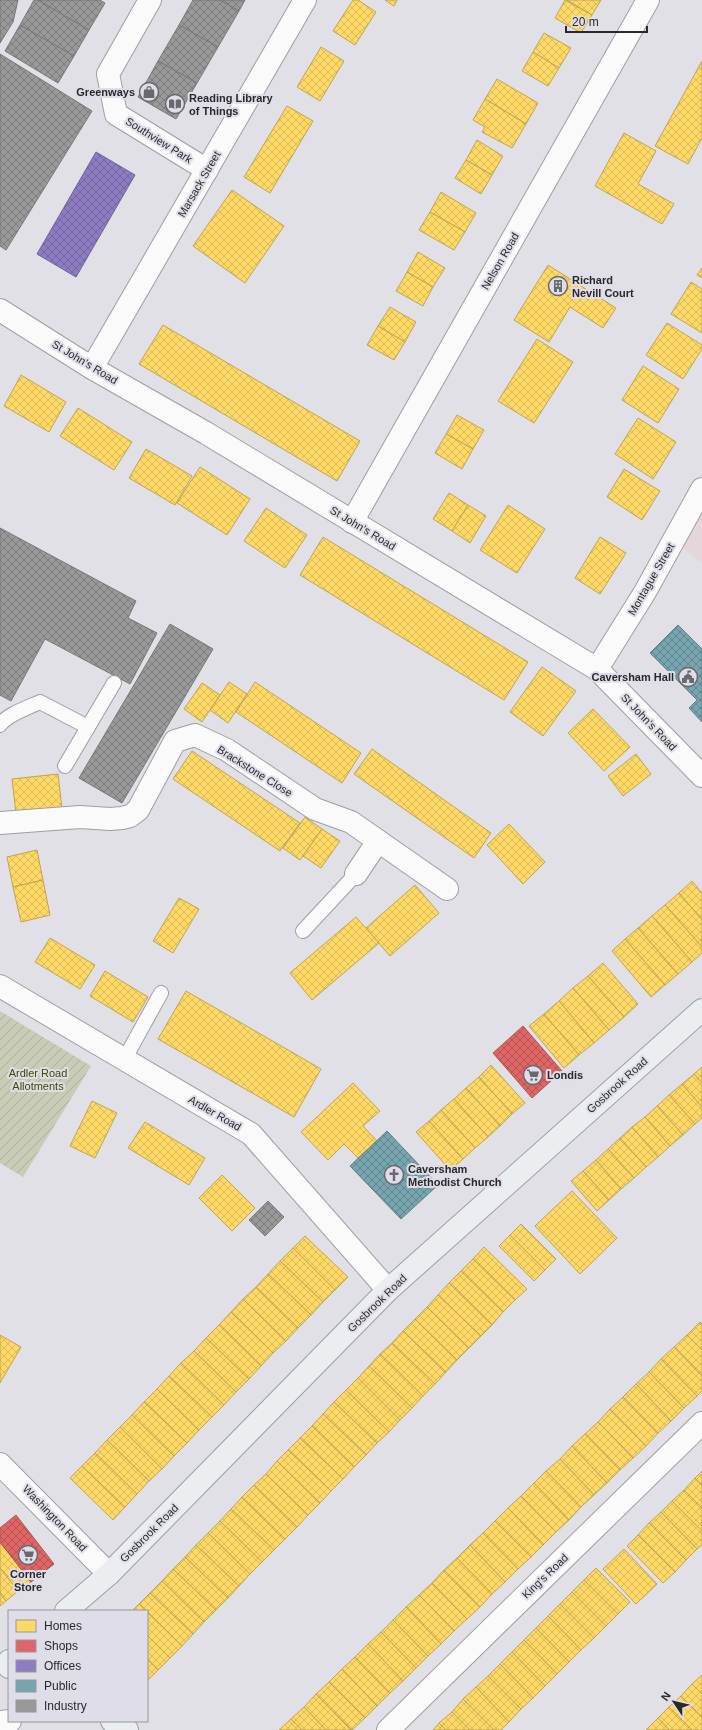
<svg xmlns="http://www.w3.org/2000/svg" width="702" height="1730" viewBox="0 0 702 1730" font-family="Arial,sans-serif">
	<style>
		.education { fill: #e5d6db }
		.garden { fill: url(#garden-furrows) }
		.homes { fill: url(#homes-cross-hatch); stroke: #bfa455 }
		.shops { fill: url(#shops-cross-hatch); stroke: #a95455 }
		.offices { fill: url(#offices-cross-hatch); stroke: #706396 }
		.public { fill: url(#public-cross-hatch); stroke: #5f8088 }
		.industry { fill: url(#industry-cross-hatch); stroke: #777778 }
		.lines { fill: none; stroke-linecap: round; stroke-linejoin: round }
		.service-casing { stroke: #9e9ea2; stroke-width: 16 }
		.minor-casing { stroke: #9e9ea2; stroke-width: 24 }
		.tertiary-casing { stroke: #9e9ea2; stroke-width: 24 }
		.secondary-casing { stroke: #9e9ea2; stroke-width: 24 }
		.service { stroke: #fafafb; stroke-width: 14 }
		.minor { stroke: #fafafb; stroke-width: 22 }
		.tertiary { stroke: #fafafb; stroke-width: 22 }
		.secondary { stroke: #eaeef0; stroke-width: 22 }
		.labels { text-anchor: middle; dominant-baseline: central; stroke-width: 4; stroke-linejoin: round; paint-order: stroke }
		.poi-label { font-size: 11px; font-weight: bold; fill: #29292c; stroke: #dfdee8; text-anchor: start }
		.street-label { font-size: 11px; fill: #29292c; stroke: #dfdee8 }
		.park-label { font-size: 11px; fill: #404700; stroke: #dfdee8 }
	</style>
	<defs>
		<pattern id="garden-furrows" width="10" height="10" patternUnits="userSpaceOnUse"><rect width="10" height="10" fill="#c8ccb6"/><path d="M-1 1l2-2M0 10L10 0M9 11l2-2" fill="none" stroke="#acaf9d"/></pattern>
		<pattern id="homes-cross-hatch" width="8" height="8" patternUnits="userSpaceOnUse"><rect width="8" height="8" fill="#ffd966"/><path d="M0 0l8 8M0 8l8-8" fill="none" stroke="#dbba59"/></pattern>
		<pattern id="shops-cross-hatch" width="8" height="8" patternUnits="userSpaceOnUse"><rect width="8" height="8" fill="#e06666"/><path d="M0 0l8 8M0 8l8-8" fill="none" stroke="#b65454"/></pattern>
		<pattern id="offices-cross-hatch" width="8" height="8" patternUnits="userSpaceOnUse"><rect width="8" height="8" fill="#8e7cc3"/><path d="M0 0l8 8M0 8l8-8" fill="none" stroke="#74669f"/></pattern>
		<pattern id="public-cross-hatch" width="8" height="8" patternUnits="userSpaceOnUse"><rect width="8" height="8" fill="#76a5af"/><path d="M0 0l8 8M0 8l8-8" fill="none" stroke="#61868f"/></pattern>
		<pattern id="industry-cross-hatch" width="8" height="8" patternUnits="userSpaceOnUse"><rect width="8" height="8" fill="#999"/><path d="M0 0l8 8M0 8l8-8" fill="none" stroke="#7d7d7d"/></pattern>
	</defs>
	<rect width="100%" height="100%" fill="#e1e0e6"/>
	<!-- education -->
	<path class="education" d="M702,511V563L681,547Z"/>
	<!-- garden -->
	<path class="garden" d="M0,1011L91,1066L23,1177L0,1163Z"/>
	<!-- homes -->
	<g class="homes">
		<path d="M353,0H358L376,12L355,45L333,31Z"/>
		<path d="M385,0H397L394,6Z"/>
		<path d="M565,0L592,15L581,33L555,18Z"/>
		<path d="M567,0H601L592,15Z"/>
		<path d="M544,33L571,48L559,68L533,52Z"/>
		<path d="M321,47L344,61L320,101L297,87Z"/>
		<path d="M533,52L559,68L548,86L522,71Z"/>
		<path d="M702,61V138L688,164L655,146Z"/>
		<path d="M497,79L538,103L526,124L485,99Z"/>
		<path d="M485,99L526,124L512,148L482,132L485,127L473,120Z"/>
		<path d="M287,106L313,121L270,193L244,177Z"/>
		<path d="M624,133L656,151L638,184L674,204L662,224L595,186Z"/>
		<path d="M477,140L503,156L492,175L466,160Z"/>
		<path d="M466,160L492,175L481,194L455,178Z"/>
		<path d="M232,190L284,226L245,283L193,246Z"/>
		<path d="M441,192L476,213L465,232L430,212Z"/>
		<path d="M430,212L465,232L454,250L419,230Z"/>
		<path d="M418,252L445,268L433,287L407,272Z"/>
		<path d="M548,265L616,308L603,328L570,307L549,342L514,320Z"/>
		<path d="M702,268V278L697,275Z"/>
		<path d="M407,272L433,287L423,306L396,291Z"/>
		<path d="M691,282L702,289V333L671,314Z"/>
		<path d="M390,307L416,322L405,342L378,326Z"/>
		<path d="M667,323L702,345V349L683,379L646,355Z"/>
		<path d="M163,325L360,441L337,481L139,364Z"/>
		<path d="M378,326L405,342L394,360L367,345Z"/>
		<path d="M537,339L573,362L534,423L498,401Z"/>
		<path d="M643,366L679,389L658,423L622,400Z"/>
		<path d="M21,375L66,402L49,432L4,406Z"/>
		<path d="M78,408L132,442L114,470L60,436Z"/>
		<path d="M457,415L484,430L473,449L446,434Z"/>
		<path d="M638,418L676,442L653,479L615,454Z"/>
		<path d="M446,434L473,449L462,469L435,453Z"/>
		<path d="M146,449L192,476L175,505L129,478Z"/>
		<path d="M200,467L250,499L227,535L177,503Z"/>
		<path d="M624,469L660,491L642,520L607,497Z"/>
		<path d="M449,493L468,505L452,531L433,519Z"/>
		<path d="M468,505L486,516L470,543L452,531Z"/>
		<path d="M508,505L545,529L517,573L480,550Z"/>
		<path d="M266,508L307,535L285,568L244,541Z"/>
		<path d="M323,537L528,662L504,700L300,575Z"/>
		<path d="M600,537L626,553L600,594L575,578Z"/>
		<path d="M542,667L576,691L543,736L510,712Z"/>
		<path d="M229,682L247,694L228,723L210,710Z"/>
		<path d="M255,682L361,753L342,783L236,712Z"/>
		<path d="M202,683L220,695L202,722L184,709Z"/>
		<path d="M593,709L630,747L604,771L568,733Z"/>
		<path d="M372,749L491,833L474,858L354,774Z"/>
		<path d="M192,751L300,823L280,851L173,779Z"/>
		<path d="M636,754L651,774L623,796L608,776Z"/>
		<path d="M58,774L62,809L16,814L12,779Z"/>
		<path d="M305,817L322,829L300,860L283,848Z"/>
		<path d="M509,824L545,862L523,884L487,845Z"/>
		<path d="M322,829L340,841L321,868L303,856Z"/>
		<path d="M37,850L43,880L13,887L7,857Z"/>
		<path d="M43,880L50,915L21,922L13,887Z"/>
		<path d="M692,881L702,893V920L679,893Z"/>
		<path d="M415,885L439,913L390,956L366,928Z"/>
		<path d="M679,893L702,920V947L665,905Z"/>
		<path d="M179,898L199,909L173,953L153,941Z"/>
		<path d="M665,905L702,947V953L692,962L652,916Z"/>
		<path d="M652,916L692,962L678,974L638,928Z"/>
		<path d="M356,917L379,943L312,1000L290,973Z"/>
		<path d="M638,928L678,974L665,985L625,939Z"/>
		<path d="M50,938L95,965L80,989L35,962Z"/>
		<path d="M625,939L665,985L651,997L612,951Z"/>
		<path d="M603,963L638,1004L624,1017L588,976Z"/>
		<path d="M105,971L148,997L133,1022L90,996Z"/>
		<path d="M588,976L624,1017L609,1030L573,988Z"/>
		<path d="M573,988L609,1030L594,1043L559,1001Z"/>
		<path d="M186,991L321,1069L294,1117L158,1039Z"/>
		<path d="M559,1001L594,1043L579,1055L544,1014Z"/>
		<path d="M544,1014L579,1055L564,1068L529,1026Z"/>
		<path d="M491,1065L525,1103L512,1114L479,1077Z"/>
		<path d="M702,1067V1083L694,1074Z"/>
		<path d="M694,1074L702,1083V1107L682,1084Z"/>
		<path d="M479,1077L512,1114L500,1126L466,1088Z"/>
		<path d="M353,1083L380,1111L363,1126L377,1141L358,1158L344,1144L328,1160L301,1132Z"/>
		<path d="M682,1084L702,1107V1118L695,1124L669,1095Z"/>
		<path d="M466,1088L500,1126L488,1137L454,1099Z"/>
		<path d="M669,1095L695,1124L683,1135L657,1106Z"/>
		<path d="M454,1099L488,1137L475,1148L441,1110Z"/>
		<path d="M92,1101L117,1113L95,1158L70,1146Z"/>
		<path d="M657,1106L683,1135L670,1146L645,1117Z"/>
		<path d="M441,1110L475,1148L463,1159L429,1121Z"/>
		<path d="M645,1117L670,1146L658,1157L632,1127Z"/>
		<path d="M429,1121L463,1159L450,1170L416,1132Z"/>
		<path d="M145,1122L205,1158L189,1185L128,1148Z"/>
		<path d="M632,1127L658,1157L646,1167L620,1138Z"/>
		<path d="M620,1138L646,1167L634,1178L608,1149Z"/>
		<path d="M608,1149L634,1178L621,1189L596,1160Z"/>
		<path d="M596,1160L621,1189L609,1200L583,1171Z"/>
		<path d="M583,1171L609,1200L597,1211L571,1181Z"/>
		<path d="M222,1175L255,1208L232,1231L199,1198Z"/>
		<path d="M572,1191L617,1238L580,1274L535,1226Z"/>
		<path d="M521,1224L556,1259L545,1270L510,1235Z"/>
		<path d="M510,1235L545,1270L534,1281L499,1246Z"/>
		<path d="M305,1236L348,1277L335,1290L293,1248Z"/>
		<path d="M484,1247L527,1289L515,1300L473,1259Z"/>
		<path d="M293,1248L335,1290L323,1302L280,1261Z"/>
		<path d="M473,1259L515,1300L503,1312L461,1271Z"/>
		<path d="M280,1261L323,1302L311,1315L268,1274Z"/>
		<path d="M461,1271L503,1312L492,1325L449,1283Z"/>
		<path d="M268,1274L311,1315L298,1328L256,1287Z"/>
		<path d="M449,1283L492,1325L481,1336L438,1295Z"/>
		<path d="M256,1287L298,1328L286,1341L243,1299Z"/>
		<path d="M438,1295L481,1336L469,1348L427,1307Z"/>
		<path d="M243,1299L286,1341L273,1353L231,1312Z"/>
		<path d="M427,1307L469,1348L457,1360L415,1319Z"/>
		<path d="M231,1312L273,1353L261,1366L219,1325Z"/>
		<path d="M415,1319L457,1360L446,1372L403,1331Z"/>
		<path d="M700,1322L702,1324V1350L687,1335Z"/>
		<path d="M219,1325L261,1366L249,1379L206,1338Z"/>
		<path d="M403,1331L446,1372L435,1384L392,1343Z"/>
		<path d="M0,1335L21,1347L0,1383Z"/>
		<path d="M687,1335L702,1350V1376L674,1347Z"/>
		<path d="M206,1338L249,1379L236,1392L194,1351Z"/>
		<path d="M392,1343L435,1384L423,1396L380,1354Z"/>
		<path d="M674,1347L702,1376V1391L697,1396L661,1359Z"/>
		<path d="M194,1351L236,1392L224,1405L181,1363Z"/>
		<path d="M380,1354L423,1396L412,1408L369,1366Z"/>
		<path d="M661,1359L697,1396L684,1408L649,1372Z"/>
		<path d="M181,1363L224,1405L212,1417L169,1376Z"/>
		<path d="M369,1366L412,1408L400,1420L358,1378Z"/>
		<path d="M649,1372L684,1408L671,1421L636,1384Z"/>
		<path d="M169,1376L212,1417L199,1430L157,1389Z"/>
		<path d="M358,1378L400,1420L389,1432L346,1390Z"/>
		<path d="M636,1384L671,1421L658,1433L623,1397Z"/>
		<path d="M157,1389L199,1430L187,1443L144,1402Z"/>
		<path d="M346,1390L389,1432L377,1443L334,1402Z"/>
		<path d="M623,1397L658,1433L646,1446L610,1409Z"/>
		<path d="M144,1402L187,1443L174,1456L132,1415Z"/>
		<path d="M334,1402L377,1443L366,1455L323,1414Z"/>
		<path d="M610,1409L646,1446L633,1458L598,1422Z"/>
		<path d="M323,1414L366,1455L354,1467L312,1426Z"/>
		<path d="M132,1415L174,1456L162,1469L120,1427Z"/>
		<path d="M598,1422L633,1458L620,1470L585,1434Z"/>
		<path d="M312,1426L354,1467L343,1479L300,1438Z"/>
		<path d="M120,1427L162,1469L149,1481L107,1440Z"/>
		<path d="M585,1434L620,1470L607,1483L572,1446Z"/>
		<path d="M300,1438L343,1479L331,1491L288,1450Z"/>
		<path d="M107,1440L149,1481L137,1494L95,1453Z"/>
		<path d="M572,1446L607,1483L594,1495L560,1459Z"/>
		<path d="M288,1450L331,1491L320,1503L277,1461Z"/>
		<path d="M95,1453L137,1494L125,1507L82,1466Z"/>
		<path d="M560,1459L594,1495L581,1507L546,1471Z"/>
		<path d="M277,1461L320,1503L308,1515L266,1474Z"/>
		<path d="M82,1466L125,1507L113,1520L70,1478Z"/>
		<path d="M546,1471L581,1507L569,1520L534,1483Z"/>
		<path d="M702,1471V1485L695,1478Z"/>
		<path d="M266,1474L308,1515L297,1527L254,1485Z"/>
		<path d="M695,1478L702,1485V1508L684,1490Z"/>
		<path d="M534,1483L569,1520L556,1532L521,1496Z"/>
		<path d="M254,1485L297,1527L285,1539L242,1497Z"/>
		<path d="M684,1490L702,1508V1531L672,1501Z"/>
		<path d="M521,1496L556,1532L543,1545L508,1508Z"/>
		<path d="M242,1497L285,1539L274,1550L231,1509Z"/>
		<path d="M672,1501L702,1531V1545L697,1549L661,1512Z"/>
		<path d="M508,1508L543,1545L531,1557L495,1521Z"/>
		<path d="M231,1509L274,1550L262,1562L220,1521Z"/>
		<path d="M661,1512L697,1549L686,1560L649,1523Z"/>
		<path d="M220,1521L262,1562L250,1574L208,1533Z"/>
		<path d="M495,1521L531,1557L518,1569L483,1533Z"/>
		<path d="M649,1523L686,1560L675,1572L638,1535Z"/>
		<path d="M208,1533L250,1574L239,1586L196,1545Z"/>
		<path d="M483,1533L518,1569L505,1582L470,1545Z"/>
		<path d="M638,1535L675,1572L663,1583L627,1546Z"/>
		<path d="M0,1542L31,1582L18,1591L0,1568Z"/>
		<path d="M196,1545L239,1586L228,1598L185,1557Z"/>
		<path d="M470,1545L505,1582L492,1594L457,1558Z"/>
		<path d="M624,1549L657,1584L636,1604L603,1569Z"/>
		<path d="M185,1557L228,1598L216,1610L173,1569Z"/>
		<path d="M457,1558L492,1594L480,1607L444,1570Z"/>
		<path d="M0,1568L18,1591L6,1601L0,1593Z"/>
		<path d="M596,1568L630,1602L618,1614L584,1580Z"/>
		<path d="M173,1569L216,1610L204,1622L162,1581Z"/>
		<path d="M444,1570L480,1607L467,1619L432,1583Z"/>
		<path d="M584,1580L618,1614L606,1626L572,1592Z"/>
		<path d="M162,1581L204,1622L193,1634L150,1593Z"/>
		<path d="M432,1583L467,1619L454,1631L419,1595Z"/>
		<path d="M572,1592L606,1626L594,1638L560,1604Z"/>
		<path d="M0,1593L6,1601L0,1606Z"/>
		<path d="M150,1593L193,1634L182,1646L139,1604Z"/>
		<path d="M419,1595L454,1631L441,1644L406,1607Z"/>
		<path d="M139,1604L146,1611H132Z"/>
		<path d="M560,1604L594,1638L581,1650L548,1616Z"/>
		<path d="M406,1607L441,1644L428,1656L393,1620Z"/>
		<path d="M147,1612L182,1646L170,1658L147,1635Z"/>
		<path d="M548,1616L581,1650L569,1662L536,1628Z"/>
		<path d="M393,1620L428,1656L416,1668L381,1632Z"/>
		<path d="M536,1628L569,1662L557,1674L524,1640Z"/>
		<path d="M381,1632L416,1668L403,1681L368,1644Z"/>
		<path d="M147,1635L170,1658L158,1670L147,1658Z"/>
		<path d="M524,1640L557,1674L545,1686L512,1652Z"/>
		<path d="M368,1644L403,1681L390,1693L355,1657Z"/>
		<path d="M512,1652L545,1686L533,1698L500,1664Z"/>
		<path d="M355,1657L390,1693L377,1706L342,1669Z"/>
		<path d="M147,1658L158,1670L147,1681Z"/>
		<path d="M500,1664L533,1698L521,1709L488,1676Z"/>
		<path d="M342,1669L377,1706L365,1718L329,1682Z"/>
		<path d="M702,1675V1694L692,1684Z"/>
		<path d="M488,1676L521,1709L509,1722L476,1687Z"/>
		<path d="M329,1682L365,1718L352,1730L316,1694Z"/>
		<path d="M692,1684L702,1694V1717L681,1696Z"/>
		<path d="M476,1687L509,1722L501,1730H494L463,1699Z"/>
		<path d="M316,1694L351,1730H326L304,1707Z"/>
		<path d="M681,1696L702,1717V1730H692L669,1707Z"/>
		<path d="M463,1699L494,1730H470L452,1712Z"/>
		<path d="M304,1707L326,1730H302L291,1719Z"/>
		<path d="M669,1707L692,1730H669L658,1718Z"/>
		<path d="M452,1712L470,1730H446L439,1723Z"/>
		<path d="M658,1718L669,1730H646Z"/>
		<path d="M291,1719L302,1730H279Z"/>
		<path d="M439,1723L446,1730H433Z"/>
	</g>
	<!-- shops -->
	<g class="shops">
		<path d="M523,1026L562,1071L532,1098L493,1053Z"/>
		<path d="M16,1515L54,1564L31,1582L0,1542V1528Z"/>
	</g>
	<!-- offices -->
	<path class="offices" d="M96,152L135,175L76,277L37,254Z"/>
	<!-- public -->
	<g class="public">
		<path d="M678,625L702,649V722L689,708L697,700L650,653Z"/>
		<path d="M387,1131L438,1185L401,1219L350,1166Z"/>
	</g>
	<!-- industry -->
	<g class="industry">
		<path d="M0,0H18L13,22L0,43Z"/>
		<path d="M34,0H38L89,30L74,56L20,25Z"/>
		<path d="M38,0H100L105,3L89,30Z"/>
		<path d="M193,0H220L239,11L218,47L179,25Z"/>
		<path d="M220,0H245L239,11Z"/>
		<path d="M20,25L74,56L58,83L5,51Z"/>
		<path d="M179,25L218,47L197,83L158,61Z"/>
		<path d="M0,54L92,111L6,250L0,246Z"/>
		<path d="M158,61L197,83L176,119L138,97Z"/>
		<path d="M0,528L136,601L128,618L157,633L130,684L45,639L11,701L0,695Z"/>
		<path d="M170,624L213,649L122,803L79,778Z"/>
		<path d="M268,1201L284,1217L265,1236L249,1220Z"/>
	</g>
	<g class="lines">
		<!-- service casing -->
		<g class="service-casing">
			<g id="service">
				<path d="M0,725C6,715 29,707 40,702L88,727"/>
				<path d="M65,766L114,683"/>
				<path d="M303,931L356,874"/>
				<path d="M124,1060L161,993"/>
			</g>
		</g>
		<!-- minor casing -->
		<g class="minor-casing">
			<g id="minor">
				<path d="M150,0L108,74L116,114L207,170"/>
				<path d="M0,310L92,368L206,433L597,669L702,776"/>
				<path d="M92,368L305,0"/>
				<path d="M352,522L648,0"/>
				<path d="M597,669L645,592L702,489"/>
				<path d="M0,823L80,817L110,819L122,818L130,816L138,810L175,741L195,735L227,750L315,809L351,822L447,889"/>
				<path d="M356,874L378,841"/>
				<path d="M0,986L251,1134L388,1290"/>
				<path d="M0,1464L109,1574"/>
				<path d="M388,1730L702,1423"/>
			</g>
		</g>
		<!-- tertiary casing -->
		<g class="tertiary-casing">
			<path id="tertiary" d="M0,1722L10,1721"/>
		</g>
		<!-- secondary casing -->
		<g class="secondary-casing">
			<g id="secondary">
				<path d="M66,1611L109,1574L388,1290L702,1010"/>
				<path d="M9,1661L6,1664L9,1667"/>
				<path d="M112,1721L127,1730"/>
			</g>
		</g>
		<!-- service -->
		<use href="#service" class="service"/>
		<!-- minor -->
		<use href="#minor" class="minor"/>
		<!-- tertiary -->
		<use href="#tertiary" class="tertiary"/>
		<!-- secondary -->
		<use href="#secondary" class="secondary"/>
	</g>
	<!-- icons -->
	<defs>
		<g id="shop-ring" transform="scale(1)"><circle r="9.5" fill="#dfdee8" stroke="#69696d" stroke-width="1.5"/><path d="M-5-2.5h2.3a2.7 3.5 0 0 1 5.4 0H5L5.5 6h-11ZM-1.5-2.5h3a1.5 2.3 0 0 0-3 0Z" fill="#69696d"/></g>
		<g id="library-ring" transform="scale(1)"><circle r="9.5" fill="#dfdee8" stroke="#69696d" stroke-width="1.5"/><path d="M-6-4Q-3-5.5-.7-3.5V5Q-3 3-6 4ZM6-4Q3-5.5 .7-3.5V5Q3 3 6 4Z" fill="#69696d"/></g>
		<g id="building-ring" transform="scale(1)"><circle r="9.5" fill="#dfdee8" stroke="#69696d" stroke-width="1.5"/><path d="M-4-6H4V6H1V3H-1V6H-4ZM-2.5-4.3h1.7v1.8h-1.7ZM.8-4.3h1.7v1.8H.8ZM-2.5-1h1.7V.8h-1.7ZM.8-1h1.7V.8H.8Z" fill="#69696d"/></g>
		<g id="civic-ring" transform="scale(1)"><circle r="9.5" fill="#dfdee8" stroke="#69696d" stroke-width="1.5"/><path d="M-.6-6.5H3V-4.5H.6V-3L4-1V1h2V6H-6V1h2V-1L-.6-3ZM-1.2 2.5V6h2.4V2.5Z" fill="#69696d"/></g>
		<g id="supermarket-ring" transform="scale(1)"><circle r="9.5" fill="#dfdee8" stroke="#69696d" stroke-width="1.5"/><path d="M-6-5.5h2.5l.6 2H6L4.5 2H-2.5L-4.4-4H-6ZM-1.5 3.2a1.3 1.3 0 1 0 .1 0ZM3 3.2a1.3 1.3 0 1 0 .1 0Z" fill="#69696d"/></g>
		<g id="church-ring" transform="scale(1)"><circle r="9.5" fill="#dfdee8" stroke="#69696d" stroke-width="1.5"/><path d="M-1.2-6h2.4v3.5h3.3v2.4h-3.3V6h-2.4V-.1h-3.3v-2.4h3.3Z" fill="#69696d"/></g>
	</defs>
	<g fill-rule="evenodd">
		<use href="#shop-ring" x="149" y="92"/>
		<use href="#library-ring" x="175" y="104"/>
		<use href="#building-ring" x="558" y="286"/>
		<use href="#civic-ring" x="688" y="677"/>
		<use href="#supermarket-ring" x="533" y="1075"/>
		<use href="#church-ring" x="394" y="1175"/>
		<use href="#supermarket-ring" x="28" y="1555"/>
	</g>
	<g class="labels">
		<!-- poi labels -->
		<g class="poi-label">
			<text x="135" y="92" text-anchor="end">Greenways</text>
			<text x="189" y="98">Reading Library<tspan x="189" dy="13">of Things</tspan></text>
			<text x="572" y="280">Richard<tspan x="572" dy="13">Nevill Court</tspan></text>
			<text x="674" y="677" text-anchor="end">Caversham Hall</text>
			<text x="547" y="1075">Londis</text>
			<text x="408" y="1169">Caversham<tspan x="408" dy="13">Methodist Church</tspan></text>
			<text x="28" y="1574" text-anchor="middle">Corner<tspan x="28" dy="13">Store</tspan></text>
		</g>
		<!-- street labels -->
		<g class="street-label">
			<text transform="translate(159 140) rotate(32)">Southview Park</text>
			<text transform="translate(199 184) rotate(-60)">Marsack Street</text>
			<text transform="translate(500 261) rotate(-60)">Nelson Road</text>
			<text transform="translate(85 362) rotate(31)">St John's Road</text>
			<text transform="translate(363 528) rotate(31)">St John's Road</text>
			<text transform="translate(651 579) rotate(-60)">Montague Street</text>
			<text transform="translate(649 722) rotate(46)">St John's Road</text>
			<text transform="translate(255 771) rotate(32)">Brackstone Close</text>
			<text transform="translate(617 1085) rotate(-42)">Gosbrook Road</text>
			<text transform="translate(215 1113) rotate(30)">Ardler Road</text>
			<text transform="translate(377 1303) rotate(-44)">Gosbrook Road</text>
			<text transform="translate(55 1518) rotate(46)">Washington Road</text>
			<text transform="translate(149 1533) rotate(-45)">Gosbrook Road</text>
			<text transform="translate(545 1576) rotate(-44)">King's Road</text>
		</g>
		<!-- park labels -->
		<g class="park-label">
			<text x="38" y="1073">Ardler Road<tspan x="38" dy="13">Allotments</tspan></text>
		</g>
	</g>
	<!-- legend -->
	<rect x="8" y="1610" width="140" height="112" fill="#dfdee8" stroke="#96969d"/>
	<rect x="16" y="1620" width="20" height="12" fill="#ffd966" stroke="#96969d"/>
	<text x="44" y="1630" font-size="12" fill="#29292c">Homes</text>
	<rect x="16" y="1640" width="20" height="12" fill="#e06666" stroke="#96969d"/>
	<text x="44" y="1650" font-size="12" fill="#29292c">Shops</text>
	<rect x="16" y="1660" width="20" height="12" fill="#8e7cc3" stroke="#96969d"/>
	<text x="44" y="1670" font-size="12" fill="#29292c">Offices</text>
	<rect x="16" y="1680" width="20" height="12" fill="#76a5af" stroke="#96969d"/>
	<text x="44" y="1690" font-size="12" fill="#29292c">Public</text>
	<rect x="16" y="1700" width="20" height="12" fill="#999999" stroke="#96969d"/>
	<text x="44" y="1710" font-size="12" fill="#29292c">Industry</text>
	<!-- north arrow -->
	<g transform="translate(674 1702) rotate(305)" stroke="#dfdee8" stroke-width="3" paint-order="stroke">
	<path d="M0-3L7 15L0 10L-7 15Z" fill="#29292c"/>
	<text y="-6" font-size="11" font-weight="bold" text-anchor="middle" fill="#29292c">N</text>
	</g>
	<!-- scale -->
	<path d="M566 26v6h81v-6" fill="none" stroke="#29292c" stroke-width="2"/>
	<text x="572" y="26" font-size="12" fill="#29292c" stroke="#dfdee8" stroke-width="3" paint-order="stroke">20 m</text>
</svg>
